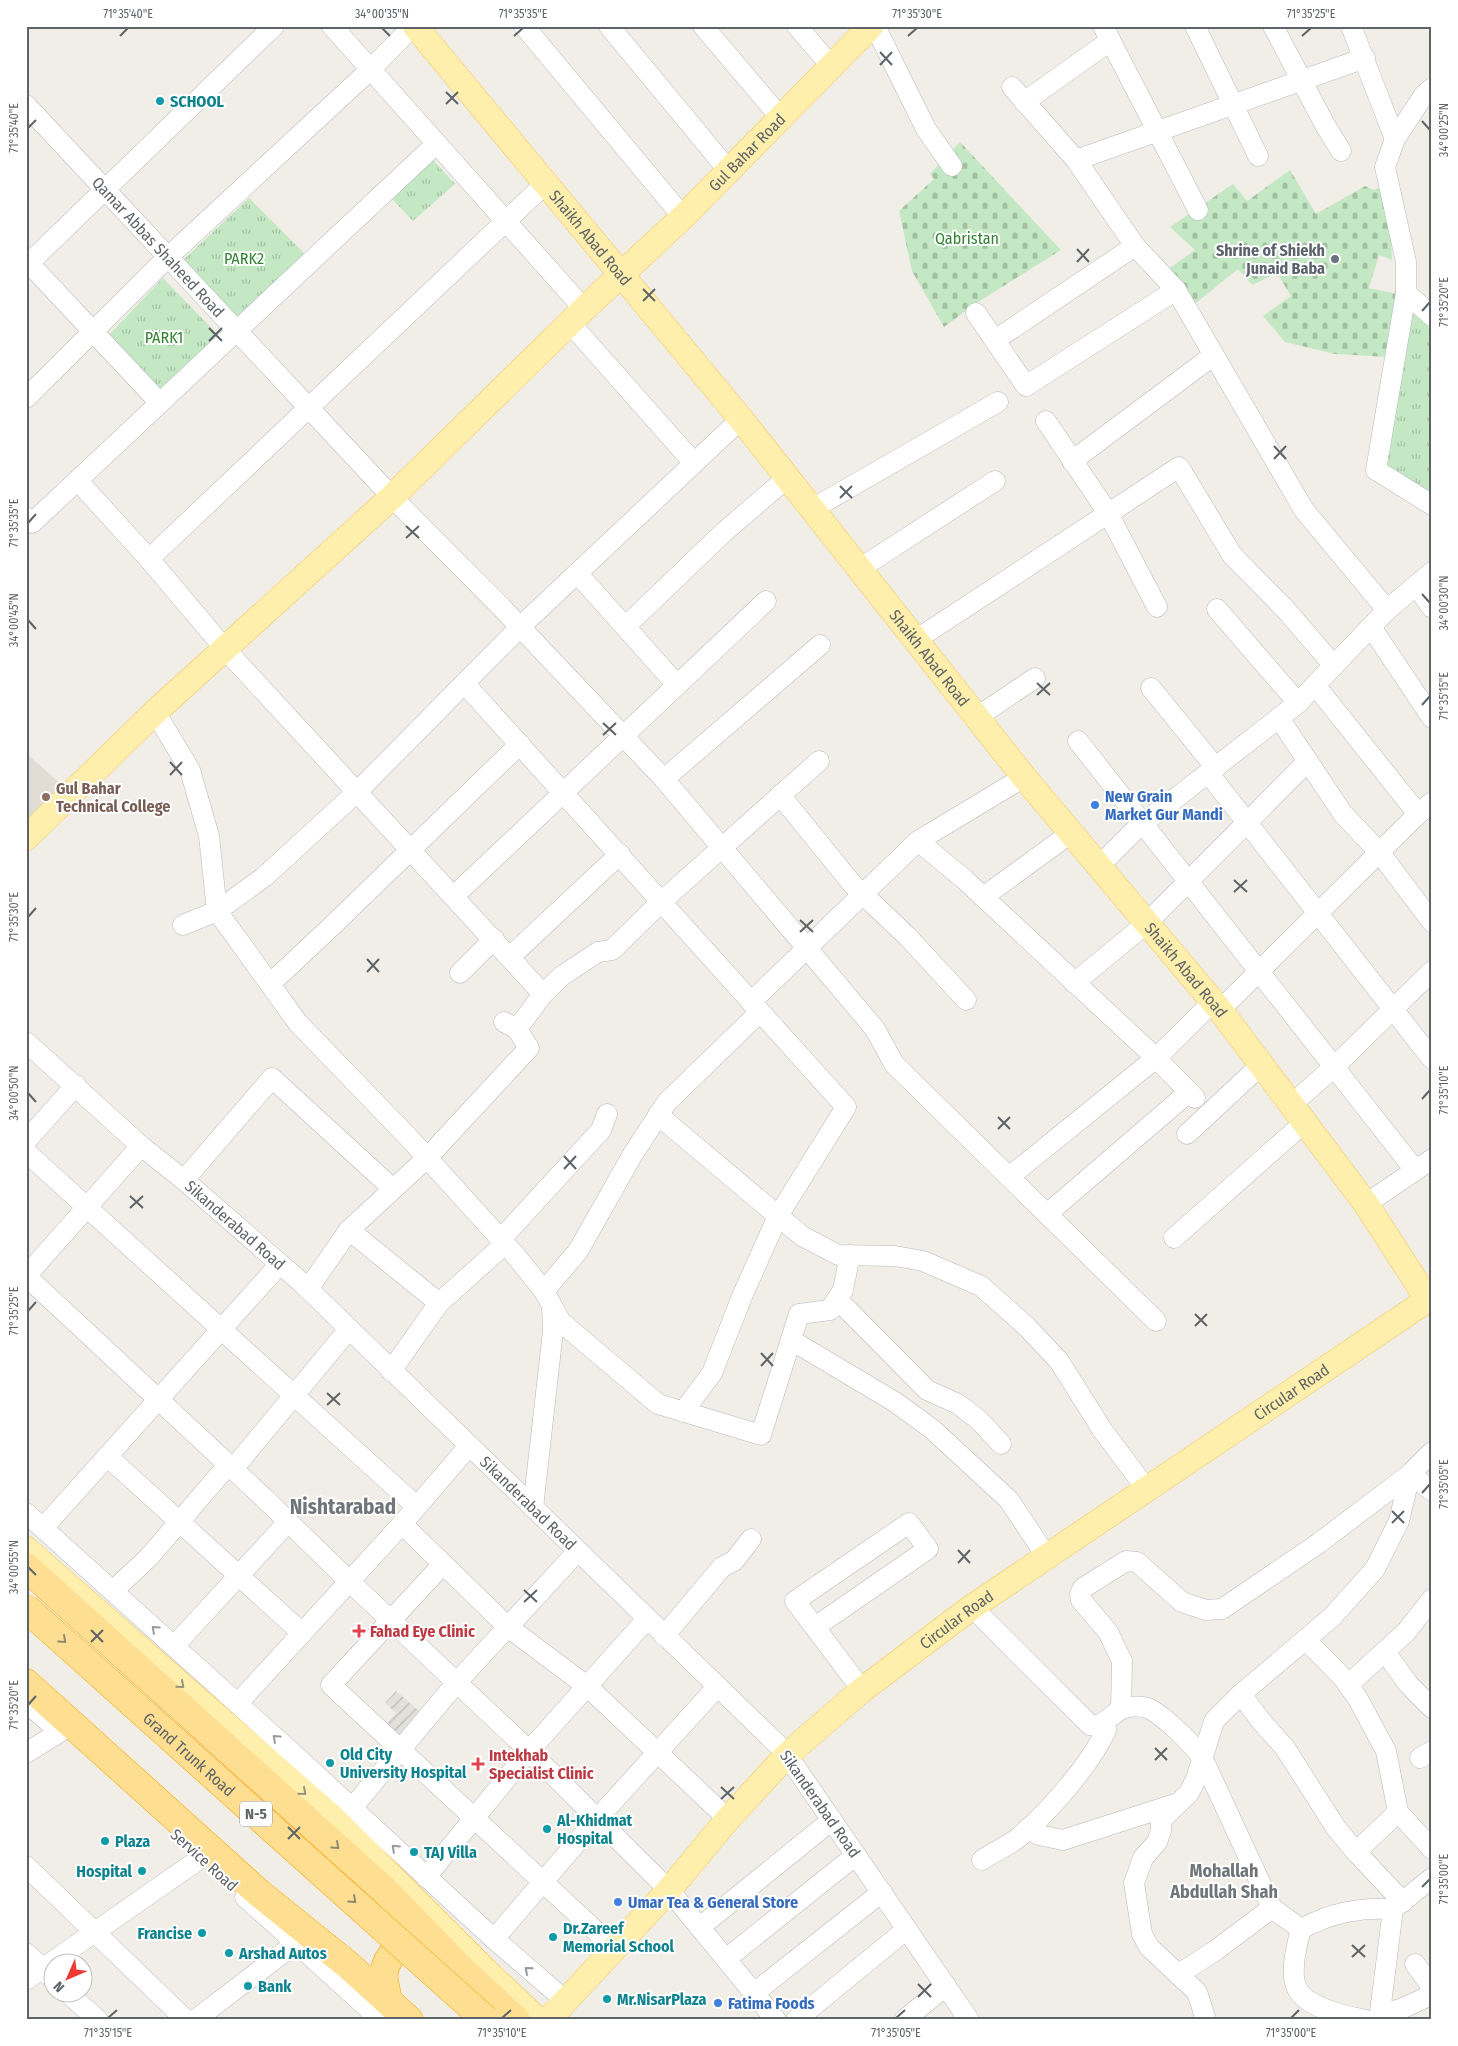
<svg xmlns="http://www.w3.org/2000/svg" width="1458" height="2046" viewBox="0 0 1458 2046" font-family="'Fira Sans Condensed',sans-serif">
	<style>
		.industrial { fill: url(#industrial-furrows) }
		.education { fill: #e1ddd5 }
		.grass { fill: url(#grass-tufts) }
		.cemetery { fill: url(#cemetery-stones) }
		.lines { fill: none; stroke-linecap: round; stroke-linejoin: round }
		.minor-casing { stroke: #b7b9bd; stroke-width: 21 }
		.major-casing { stroke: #f3c45d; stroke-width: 26 }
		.highway-casing { stroke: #f7a200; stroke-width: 29 }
		.minor { stroke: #fff; stroke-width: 20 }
		.major { stroke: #ffefad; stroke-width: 25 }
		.highway { stroke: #fedf91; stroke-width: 28 }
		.highway-bridge-casing { stroke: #f7a200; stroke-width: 29; stroke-linecap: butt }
		.highway-bridge { stroke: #fedf91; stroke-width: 28 }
		.oneway { stroke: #969a9c }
		.oneway2 { stroke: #8e8874 }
		.oneway3 { stroke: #969480 }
		.ticks { fill: none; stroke: #5e6367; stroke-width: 2 }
		.culture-dot { fill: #0f9aa8; stroke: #fff; stroke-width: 2 }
		.worship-dot { fill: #6b7280; stroke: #fff; stroke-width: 2 }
		.education-dot { fill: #8d6e63; stroke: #fff; stroke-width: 2 }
		.shop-dot { fill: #3f7fe0; stroke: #fff; stroke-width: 2 }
		.health-dot { fill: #e0444e; stroke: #fff; stroke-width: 2 }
		.labels { text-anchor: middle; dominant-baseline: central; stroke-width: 4; stroke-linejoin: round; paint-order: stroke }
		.shield { fill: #fff; stroke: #8e9295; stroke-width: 1 }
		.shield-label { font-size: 15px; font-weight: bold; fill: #5e6367 }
		.culture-label { font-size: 16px; font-weight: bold; fill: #0d838f; stroke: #fff; text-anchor: start }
		.street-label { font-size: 16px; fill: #5e6367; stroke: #fff }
		.park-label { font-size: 16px; fill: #338234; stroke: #fff }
		.worship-label { font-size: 16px; font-weight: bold; fill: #5b616d; stroke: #fff; text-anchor: end }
		.education-label { font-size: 16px; font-weight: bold; fill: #785e54; stroke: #fff; text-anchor: start }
		.shop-label { font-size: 16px; font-weight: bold; fill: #366cbe; stroke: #fff; text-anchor: start }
		.health-label { font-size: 16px; font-weight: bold; fill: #be3a42; stroke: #fff; text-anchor: start }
		.neighbourhood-label { font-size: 18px; font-weight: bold; fill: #6f7579; stroke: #fff }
		.district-label { font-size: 21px; font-weight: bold; fill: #6f7579; stroke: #fff }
		.neatline { fill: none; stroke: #5e6367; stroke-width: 2 }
		.ticks-label { font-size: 12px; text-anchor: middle; fill: #5e6367 }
	</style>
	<defs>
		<pattern id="industrial-furrows" width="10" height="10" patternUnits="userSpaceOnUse" patternTransform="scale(1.25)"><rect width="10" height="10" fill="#e2e0db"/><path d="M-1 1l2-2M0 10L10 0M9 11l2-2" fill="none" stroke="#bab9b5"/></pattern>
		<pattern id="grass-tufts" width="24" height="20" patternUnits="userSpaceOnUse" patternTransform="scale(1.25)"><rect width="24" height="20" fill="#c5e8c4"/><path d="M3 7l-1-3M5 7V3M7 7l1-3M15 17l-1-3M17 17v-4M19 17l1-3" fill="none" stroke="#a3c0a3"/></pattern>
		<pattern id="cemetery-stones" width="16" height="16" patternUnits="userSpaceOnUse" patternTransform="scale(1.25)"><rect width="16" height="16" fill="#c5e8c4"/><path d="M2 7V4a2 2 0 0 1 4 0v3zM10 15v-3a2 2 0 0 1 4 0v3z" fill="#a3c0a3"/></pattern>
	</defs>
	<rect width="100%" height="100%" fill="#f1eee7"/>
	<!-- industrial -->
	<path class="industrial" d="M396,1691L424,1715L400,1742L384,1727L396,1713L385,1703Z"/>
	<!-- education -->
	<path class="education" d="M26,753L71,793L26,840Z"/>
	<!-- grass -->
	<g class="grass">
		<path d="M433,160L455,184L413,221L391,198Z"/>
		<path d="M249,198L306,255L237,319L183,260Z"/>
		<path d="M163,278L220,337L164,392L107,337Z"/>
		<path d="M1406,293L1432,316V505L1376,470Z"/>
	</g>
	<!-- cemetery -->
	<g class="cemetery">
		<path d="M960,142L1061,250L978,302L944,327L912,271L899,211L934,179L930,174Z"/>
		<path d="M1290,170L1316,214L1365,186L1374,190L1389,183L1392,260L1379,255L1369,288L1397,294L1387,357L1335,354L1285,342L1263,316L1291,296L1277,273L1252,285L1238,269L1191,307L1163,273L1195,250L1170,227L1233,184L1247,201Z"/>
	</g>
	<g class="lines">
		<!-- minor casing -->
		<g class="minor-casing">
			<g id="minor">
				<path d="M332,26L584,309"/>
				<path d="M524,26L683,217"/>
				<path d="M609,26L729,171"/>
				<path d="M703,26L780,117"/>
				<path d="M797,26L831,66"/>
				<path d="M875,26L926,129L952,166"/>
				<path d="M1103,26L1198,210"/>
				<path d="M1195,26L1258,156"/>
				<path d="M1273,26L1325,125L1341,151"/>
				<path d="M1351,26L1395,139L1385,167L1406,262V293L1432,316"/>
				<path d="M1012,87L1076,160L1135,246L1176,290L1304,510L1387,610"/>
				<path d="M1024,102L1110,41"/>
				<path id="s1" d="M26,105L392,497L505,611L664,779L875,1029L894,1064L1156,1321"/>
				<path d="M1395,139L1424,95L1432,88"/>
				<path d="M1076,160L1365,58"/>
				<path d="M26,260L160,403"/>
				<path d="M26,266L274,26"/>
				<path d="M1406,293L1376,470L1432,505"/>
				<path d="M976,313L1026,386L1176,290"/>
				<path d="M570,323L693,462"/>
				<path d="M995,340L1135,246"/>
				<path d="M26,398L168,257L370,70L413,26"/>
				<path d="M1046,421L1108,513L1157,607"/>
				<path d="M1072,461L1214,355"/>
				<path d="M78,481L149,559L225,649L543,994"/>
				<path d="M812,509L998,402"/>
				<path d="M26,517L32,523L436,144"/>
				<path d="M149,559L545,184"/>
				<path d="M859,569L995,481"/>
				<path d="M577,573L677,685"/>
				<path d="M1416,585L1432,608"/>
				<path d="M1217,609L1298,703"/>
				<path d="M626,626L724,532L787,478"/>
				<path d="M1371,627L1432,718"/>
				<path d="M917,639L1179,467L1232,555L1286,610L1334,666"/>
				<path d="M465,684L846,1107L778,1216L743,1294L712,1373L683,1412"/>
				<path d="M1315,685L1418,814L1432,802"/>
				<path d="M1151,688L1216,768"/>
				<path d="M155,712L190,770L209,836L217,911L298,1023L410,1139L516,1256L544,1291L561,1322L658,1404L761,1435L799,1314L830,1310L843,1290L850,1255"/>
				<path d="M977,717L1035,678"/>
				<path d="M1279,718L1343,814L1380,853L1432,922"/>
				<path d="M1078,741L1415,1170"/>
				<path d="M1209,774L1432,1059"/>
				<path d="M664,779L820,645"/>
				<path d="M780,795L853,885L908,937L966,1000"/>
				<path d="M918,841L964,879L1156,1058L1195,1098"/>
				<path d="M1099,866L1136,829L1298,703L1387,610L1432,572"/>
				<path d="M454,896L766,601"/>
				<path d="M983,897L1071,833"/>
				<path d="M183,925L217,911L264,877L358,791L520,627L741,419"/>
				<path d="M511,956L620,854"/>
				<path d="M460,973L494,939"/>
				<path d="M1074,983L1147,923L1308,761"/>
				<path d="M270,984L334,924L520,744"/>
				<path d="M751,1002L918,841L1024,777"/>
				<path d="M1220,1010L1418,814"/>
				<path d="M517,1029L543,994L563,975L598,952L612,950L661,902L819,761"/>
				<path id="s2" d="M26,1042L141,1146L184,1180L302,1283L777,1744"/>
				<path d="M1291,1105L1334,1067L1432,971"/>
				<path d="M658,1115L802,1236L838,1255L895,1256L923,1261L981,1286L1027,1327L1059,1361L1103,1431L1139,1479"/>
				<path d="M1187,1134L1261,1065"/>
				<path d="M26,1141L76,1085"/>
				<path d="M141,1146L26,1276L263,1497L349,1581L521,1743L669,1890L776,2020"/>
				<path d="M26,1152L415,1505"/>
				<path d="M1009,1177L1156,1058L1212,1003"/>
				<path d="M184,1180L272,1078L393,1189"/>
				<path d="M1366,1204L1432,1159"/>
				<path d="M1047,1214L1189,1092"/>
				<path d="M349,1230L439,1303"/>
				<path d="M1174,1238L1305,1122"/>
				<path d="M501,1239L601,1130L607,1114"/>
				<path d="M308,1289L349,1230L427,1158L529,1048L517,1029L504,1022"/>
				<path d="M544,1291L578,1251L633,1154L667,1102L760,1012"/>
				<path d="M837,1299L927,1390L958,1404L979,1420L1001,1444"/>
				<path d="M791,1340L895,1402L932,1429L1009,1500L1041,1548"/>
				<path d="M391,1371L439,1303L505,1244"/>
				<path d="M107,1456L302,1633"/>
				<path d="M233,1469L349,1329"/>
				<path d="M533,1508L553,1331L552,1307"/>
				<path d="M26,1513L300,1760L494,1939L566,2001"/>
				<path d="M402,1524L508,1627L588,1687L728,1819"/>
				<path d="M43,1528L279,1265"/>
				<path d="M443,1564L331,1685L614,1948"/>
				<path d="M113,1591L150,1556L228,1465"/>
				<path d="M972,1607L1090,1725C1102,1728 1110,1716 1120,1710C1127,1706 1142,1705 1150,1709C1165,1717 1194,1745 1203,1759L1272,1908L1301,1929C1331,1913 1359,1907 1393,1909L1432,1878"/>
				<path d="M815,1627L928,1549L909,1523L795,1601L853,1678"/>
				<path d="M664,1636L722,1567L734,1561L751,1539"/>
				<path d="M1306,1640L1344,1679L1358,1699L1386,1751L1398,1812L1432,1849"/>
				<path d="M174,1646L288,1522"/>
				<path d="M1385,1652L1409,1685L1432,1708"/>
				<path d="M1348,1685L1406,1632L1432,1599"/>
				<path d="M1241,1694L1261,1721L1285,1748L1336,1828L1356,1852"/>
				<path d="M26,1702L58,1730"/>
				<path d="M238,1703L402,1524L468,1447"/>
				<path d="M1121,1709L1122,1661L1108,1632L1081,1600L1080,1594L1083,1588L1126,1561L1137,1562L1182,1602L1206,1610L1222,1609L1319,1543L1410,1474L1432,1452"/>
				<path d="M26,1753L60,1732"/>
				<path d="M787,1755L969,2020"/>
				<path d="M1420,1758L1432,1751"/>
				<path d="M352,1808L457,1682L577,1552"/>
				<path d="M1398,1812L1356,1852L1403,1902"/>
				<path d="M1028,1828L1039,1835L1063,1840L1175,1804"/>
				<path d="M982,1860C993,1852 1008,1846 1018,1838C1047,1814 1091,1764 1106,1730L1101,1724"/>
				<path d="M26,1866L186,2020"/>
				<path d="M426,1877L529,1751L647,1619"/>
				<path d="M245,1897L381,2020"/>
				<path d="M700,1927L832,1820"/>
				<path d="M1301,1929C1297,1944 1290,1971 1296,1986C1304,2008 1345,2016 1366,2020"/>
				<path d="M494,1939L597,1819L717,1687"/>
				<path d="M26,1953L51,1977"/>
				<path d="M726,1959L856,1855"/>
				<path d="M1415,1964L1429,1983L1432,1996"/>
				<path d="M1179,1974L1216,1950L1272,1908"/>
				<path d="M26,1980L201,1858"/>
				<path d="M754,1993L882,1892"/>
				<path d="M69,1994L98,2020"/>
				<path d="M1379,2014L1401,2009L1431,1995"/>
				<path d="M195,2020L296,1943"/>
				<path d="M796,2020L907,1929"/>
				<path d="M904,2020L946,1986"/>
				<path d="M1206,2020L1197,1992L1149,1947L1142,1934L1134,1883L1143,1858L1157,1842L1161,1831V1820L1189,1793L1196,1779L1214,1721L1241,1694L1332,1617L1375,1569L1399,1521L1410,1474L1432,1491"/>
				<path d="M1379,2020L1393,1909"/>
			</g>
		</g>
		<!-- major casing -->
		<g class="major-casing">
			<g id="major">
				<path id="s3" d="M415,26L741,419L1024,777L1220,1010L1366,1204L1428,1300"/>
				<path id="s4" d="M26,838L155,712L392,497L584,309L683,217L871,26"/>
				<path d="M26,1549L334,1819L486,1971L538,2020"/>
				<path id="s5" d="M548,2020L669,1890L728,1819L787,1755L862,1690L972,1607L1432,1297"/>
			</g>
		</g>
		<!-- highway casing -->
		<g class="highway-casing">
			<g id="highway">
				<path d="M26,1567L384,1890L465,1973L516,2020"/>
				<path d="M26,1683L259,1893L347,1964L409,2020"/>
				<path d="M388,2001C387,1993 383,1981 384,1973C386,1956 405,1937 422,1935"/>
			</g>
		</g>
		<!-- minor -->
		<use href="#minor" class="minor"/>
		<!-- major -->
		<use href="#major" class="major"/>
		<!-- highway -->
		<use href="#highway" class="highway"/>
		<!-- highway-bridge casing -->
		<g class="highway-bridge-casing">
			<g id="highway-bridge">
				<path id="s6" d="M26,1608L486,2020"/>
			</g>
		</g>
		<!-- highway-bridge -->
		<use href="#highway-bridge" class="highway-bridge"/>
	</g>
	<!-- one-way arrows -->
	<defs><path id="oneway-chevron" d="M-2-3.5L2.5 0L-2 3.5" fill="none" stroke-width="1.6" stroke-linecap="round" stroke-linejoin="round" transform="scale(1.25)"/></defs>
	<g class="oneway">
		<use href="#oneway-chevron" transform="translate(155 1629) rotate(-138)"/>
		<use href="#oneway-chevron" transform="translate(276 1738) rotate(-138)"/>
		<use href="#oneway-chevron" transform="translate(395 1848) rotate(-137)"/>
		<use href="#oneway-chevron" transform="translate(528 1970) rotate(-139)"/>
	</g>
	<g class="oneway2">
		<use href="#oneway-chevron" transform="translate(63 1640) rotate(42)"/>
		<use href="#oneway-chevron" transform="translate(336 1846) rotate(42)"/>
		<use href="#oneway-chevron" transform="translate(353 1900) rotate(42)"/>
	</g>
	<g class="oneway3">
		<use href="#oneway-chevron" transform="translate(181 1685) rotate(41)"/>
		<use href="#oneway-chevron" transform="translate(303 1792) rotate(41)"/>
	</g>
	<!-- ticks -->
	<path class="ticks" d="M382,28L390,36M120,36L128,28M514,36L523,28M908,36L917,28M1302,36L1311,28M880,52L892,65M880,65L892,52M446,92L458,104M446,104L458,92M1422,121L1430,130M28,128L36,120M1077,249L1089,262M1077,262L1089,249M643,289L655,301M643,301L655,289M1422,311L1430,302M209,328L222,341M209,341L222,328M1274,446L1286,459M1274,459L1286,446M840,486L852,498M840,498L852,486M28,523L36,514M406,526L419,538M406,538L419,526M1422,594L1430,603M28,620L36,629M1037,683L1050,695M1037,695L1050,683M1422,705L1430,696M603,723L616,735M603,735L616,723M170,762L182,775M170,775L182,762M1234,880L1247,892M1234,892L1247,880M28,917L36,908M800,920L813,932M800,932L813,920M367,959L379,972M367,972L379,959M28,1093L36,1102M1422,1099L1430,1090M998,1117L1010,1129M998,1129L1010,1117M564,1156L576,1169M564,1169L576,1156M130,1196L143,1208M130,1208L143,1196M28,1311L36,1302M1195,1314L1207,1326M1195,1326L1207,1314M761,1353L773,1366M761,1366L773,1353M327,1393L340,1405M327,1405L340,1393M1422,1493L1430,1484M1392,1511L1404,1523M1392,1523L1404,1511M958,1550L970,1563M958,1563L970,1550M28,1567L36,1575M524,1590L537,1602M524,1602L537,1590M91,1630L103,1642M91,1642L103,1630M28,1705L36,1696M1155,1748L1167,1760M1155,1760L1167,1748M721,1787L734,1799M721,1799L734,1787M288,1827L300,1839M288,1839L300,1827M1422,1887L1430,1879M1352,1945L1365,1957M1352,1957L1365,1945M918,1984L931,1997M918,1997L931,1984M108,2018L117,2010M502,2018L511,2010M896,2018L905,2010M1291,2018L1299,2010"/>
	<!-- markers -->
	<g class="culture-dot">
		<circle cx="160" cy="101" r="5"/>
		<circle cx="330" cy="1763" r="5"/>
		<circle cx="547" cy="1829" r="5"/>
		<circle cx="105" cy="1841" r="5"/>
		<circle cx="414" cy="1852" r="5"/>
		<circle cx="142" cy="1871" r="5"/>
		<circle cx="202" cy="1933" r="5"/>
		<circle cx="553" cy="1937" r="5"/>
		<circle cx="229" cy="1953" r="5"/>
		<circle cx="248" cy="1986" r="5"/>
		<circle cx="607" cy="1999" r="5"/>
	</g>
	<circle class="worship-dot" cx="1335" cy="259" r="5"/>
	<circle class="education-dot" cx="46" cy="797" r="5"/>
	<g class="shop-dot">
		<circle cx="1095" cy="805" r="5"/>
		<circle cx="618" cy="1902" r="5"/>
		<circle cx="718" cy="2003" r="5"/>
	</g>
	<g class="health-dot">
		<path d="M356.5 1623.5h5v5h5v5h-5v5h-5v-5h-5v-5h5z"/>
		<path d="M475.5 1756.5h5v5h5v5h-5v5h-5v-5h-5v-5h5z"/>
	</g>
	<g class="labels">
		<!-- shield labels -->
		<rect class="shield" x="240" y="1801.5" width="32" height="25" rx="4"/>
		<g class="shield-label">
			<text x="256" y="1814">N-5</text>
		</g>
		<!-- culture labels -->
		<g class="culture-label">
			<text x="170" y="101">SCHOOL</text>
			<text x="340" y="1754">Old City<tspan x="340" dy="18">University Hospital</tspan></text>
			<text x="557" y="1820">Al-Khidmat<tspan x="557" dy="18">Hospital</tspan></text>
			<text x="115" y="1841">Plaza</text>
			<text x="424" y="1852">TAJ Villa</text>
			<text x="132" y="1871" text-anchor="end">Hospital</text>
			<text x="563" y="1928">Dr.Zareef<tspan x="563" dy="18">Memorial School</tspan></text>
			<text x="192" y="1933" text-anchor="end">Francise</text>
			<text x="239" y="1953">Arshad Autos</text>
			<text x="258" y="1986">Bank</text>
			<text x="617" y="1999">Mr.NisarPlaza</text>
		</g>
		<!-- street labels -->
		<g class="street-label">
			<text stroke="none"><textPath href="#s4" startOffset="995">Gul Bahar Road</textPath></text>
			<text stroke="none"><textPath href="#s3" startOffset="275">Shaikh Abad Road</textPath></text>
			<text stroke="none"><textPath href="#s1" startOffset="194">Qamar Abbas Shaheed Road</textPath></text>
			<text stroke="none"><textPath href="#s3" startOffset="815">Shaikh Abad Road</textPath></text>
			<text stroke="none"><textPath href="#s3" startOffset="1219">Shaikh Abad Road</textPath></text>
			<text stroke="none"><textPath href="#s2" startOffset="278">Sikanderabad Road</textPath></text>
			<text stroke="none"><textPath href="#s5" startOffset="979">Circular Road</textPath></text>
			<text stroke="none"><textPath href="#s2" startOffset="682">Sikanderabad Road</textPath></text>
			<text stroke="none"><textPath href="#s5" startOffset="574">Circular Road</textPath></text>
			<text stroke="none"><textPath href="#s6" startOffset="219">Grand Trunk Road</textPath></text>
			<text transform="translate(820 1804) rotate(55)">Sikanderabad Road</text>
			<text transform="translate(204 1860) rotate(42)">Service Road</text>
		</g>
		<!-- park labels -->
		<g class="park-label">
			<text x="967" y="238">Qabristan</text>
			<text x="244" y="258">PARK2</text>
			<text x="164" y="337">PARK1</text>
		</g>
		<!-- worship labels -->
		<g class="worship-label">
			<text x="1325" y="250">Shrine of Shiekh<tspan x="1325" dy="18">Junaid Baba</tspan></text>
		</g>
		<!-- education labels -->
		<g class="education-label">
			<text x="56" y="788">Gul Bahar<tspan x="56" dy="18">Technical College</tspan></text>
		</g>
		<!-- shop labels -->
		<g class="shop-label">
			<text x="1105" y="796">New Grain<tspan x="1105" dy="18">Market Gur Mandi</tspan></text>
			<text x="628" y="1902">Umar Tea &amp; General Store</text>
			<text x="728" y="2003">Fatima Foods</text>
		</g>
		<!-- health labels -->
		<g class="health-label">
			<text x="370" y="1631">Fahad Eye Clinic</text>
			<text x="489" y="1755">Intekhab<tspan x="489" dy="18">Specialist Clinic</tspan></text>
		</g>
		<!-- neighbourhood labels -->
		<g class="neighbourhood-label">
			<text x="1224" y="1871">Mohallah<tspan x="1224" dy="21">Abdullah Shah</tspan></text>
		</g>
		<!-- district labels -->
		<g class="district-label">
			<text x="343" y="1507">Nishtarabad</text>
		</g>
	</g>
	<!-- border -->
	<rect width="1458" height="2046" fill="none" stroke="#ffffff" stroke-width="55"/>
	<!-- north arrow -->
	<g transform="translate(68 1978) rotate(225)"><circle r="24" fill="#ffffff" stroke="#bfc1c2"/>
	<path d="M0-4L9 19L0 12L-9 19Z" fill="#ec3a32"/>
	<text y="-8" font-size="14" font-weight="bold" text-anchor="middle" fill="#5e6367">N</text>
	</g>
	<rect x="28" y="28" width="1402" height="1990" class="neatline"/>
	<g class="ticks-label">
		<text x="128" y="18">71°35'40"E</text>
		<text x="382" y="18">34°00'35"N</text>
		<text x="523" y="18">71°35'35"E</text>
		<text x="917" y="18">71°35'30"E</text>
		<text x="1311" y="18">71°35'25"E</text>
		<text transform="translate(14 128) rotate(-90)" y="4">71°35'40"E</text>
		<text transform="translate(1444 130) rotate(-90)" y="4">34°00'25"N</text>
		<text transform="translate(1444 302) rotate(-90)" y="4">71°35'20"E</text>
		<text transform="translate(14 523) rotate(-90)" y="4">71°35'35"E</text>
		<text transform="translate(1444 603) rotate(-90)" y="4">34°00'30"N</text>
		<text transform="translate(14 620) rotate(-90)" y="4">34°00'45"N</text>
		<text transform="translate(1444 696) rotate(-90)" y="4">71°35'15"E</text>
		<text transform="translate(14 917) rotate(-90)" y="4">71°35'30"E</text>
		<text transform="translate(1444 1090) rotate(-90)" y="4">71°35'10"E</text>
		<text transform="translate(14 1093) rotate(-90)" y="4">34°00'50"N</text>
		<text transform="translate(14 1311) rotate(-90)" y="4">71°35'25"E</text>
		<text transform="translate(1444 1484) rotate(-90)" y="4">71°35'05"E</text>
		<text transform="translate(14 1567) rotate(-90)" y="4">34°00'55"N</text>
		<text transform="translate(14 1705) rotate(-90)" y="4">71°35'20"E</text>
		<text transform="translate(1444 1879) rotate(-90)" y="4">71°35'00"E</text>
		<text x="108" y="2037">71°35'15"E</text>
		<text x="502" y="2037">71°35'10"E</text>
		<text x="896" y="2037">71°35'05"E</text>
		<text x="1291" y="2037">71°35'00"E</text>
	</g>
</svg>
